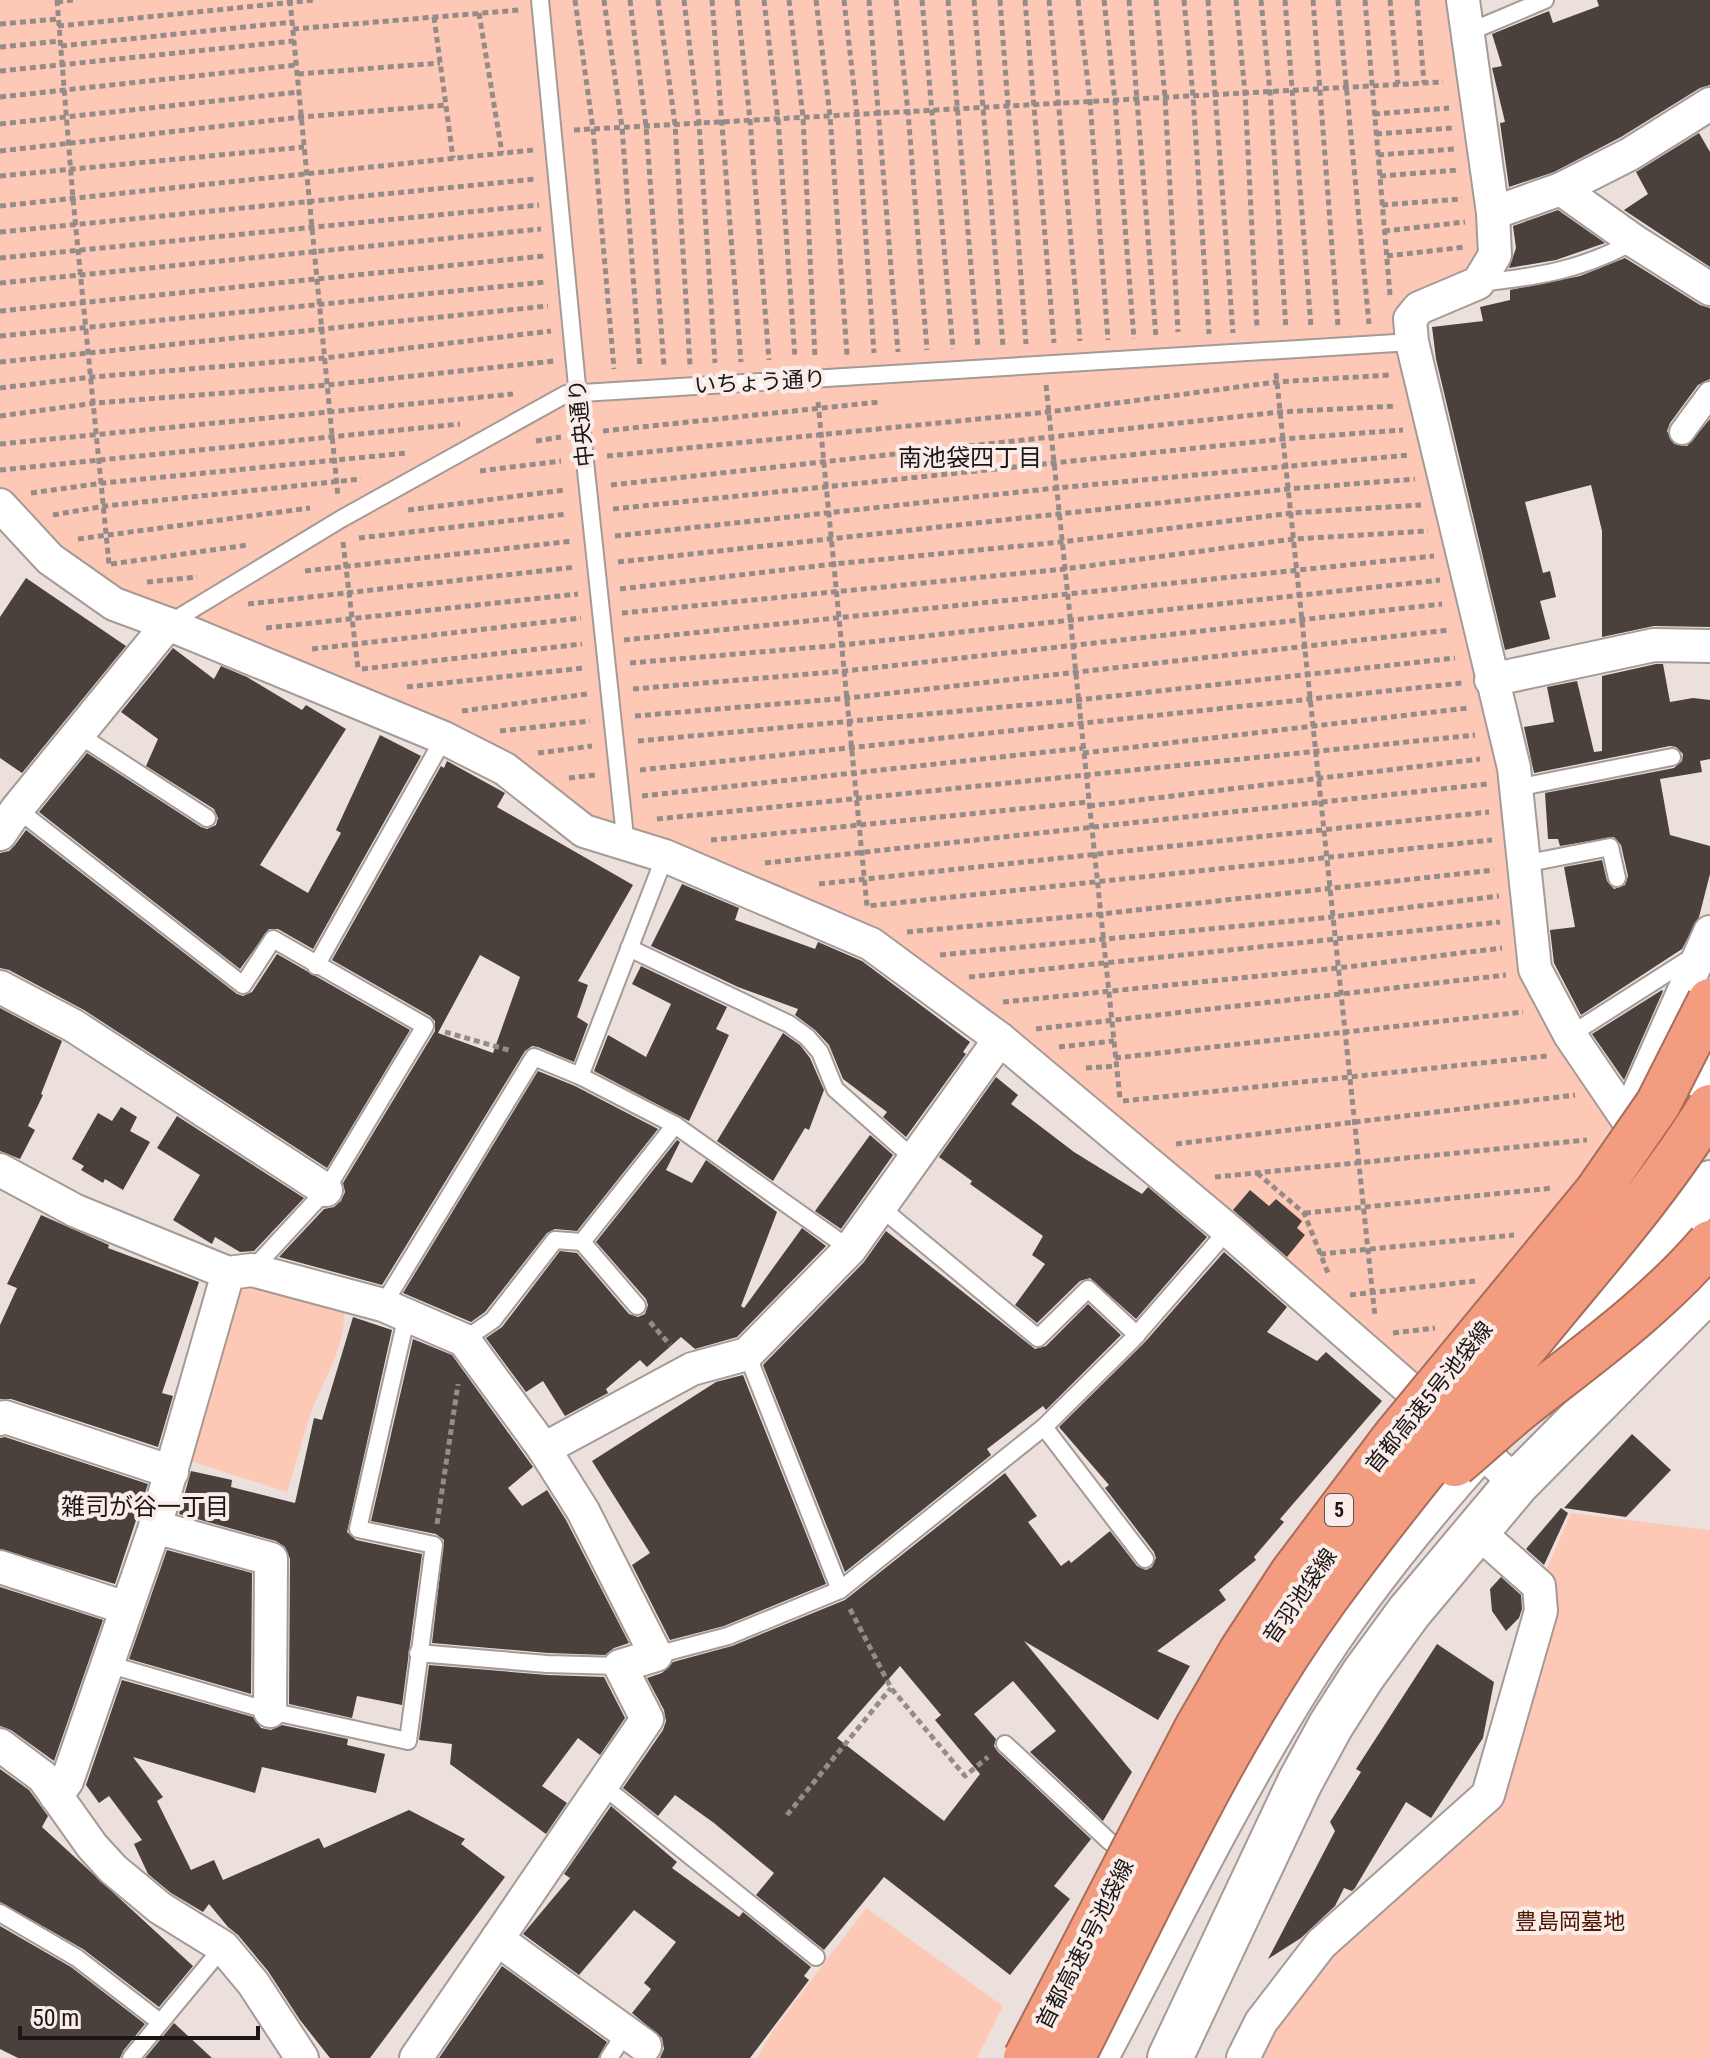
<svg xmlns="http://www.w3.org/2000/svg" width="1710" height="2058" viewBox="0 0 1710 2058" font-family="'Roboto Condensed','Noto Sans JP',sans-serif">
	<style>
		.green { fill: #fec8b6 }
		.building { fill: #4a413d; fill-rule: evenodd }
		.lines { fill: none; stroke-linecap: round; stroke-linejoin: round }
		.service-casing { stroke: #a59a96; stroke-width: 20 }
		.pedestrian-casing { stroke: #a59a96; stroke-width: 28 }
		.minor-casing { stroke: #a59a96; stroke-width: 36 }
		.secondary-casing { stroke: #a59a96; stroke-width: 48 }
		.path { stroke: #958c89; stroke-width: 5; stroke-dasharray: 6 4; stroke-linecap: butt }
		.service { stroke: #fff; stroke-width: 16 }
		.pedestrian { stroke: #fff; stroke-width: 24 }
		.minor { stroke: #fff; stroke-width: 32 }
		.secondary { stroke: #fff; stroke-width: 44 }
		.motorway-bridge-casing { stroke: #a86d5a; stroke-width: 48; stroke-linecap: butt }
		.motorway-bridge { stroke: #f49c7f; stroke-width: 44 }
		.labels { text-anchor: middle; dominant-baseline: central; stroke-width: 8; stroke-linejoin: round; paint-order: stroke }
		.shield { fill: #faede9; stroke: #5e5755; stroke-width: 2 }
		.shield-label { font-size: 20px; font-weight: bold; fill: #1b1716 }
		.street-label { font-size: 22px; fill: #1b1716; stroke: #faede9 }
		.park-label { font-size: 22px; fill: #4c1804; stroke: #faede9 }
		.neighbourhood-label { font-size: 24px; fill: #1b1716; stroke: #faede9 }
	</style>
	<rect width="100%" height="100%" fill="#ece0dc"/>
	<!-- green -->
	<g class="green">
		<path d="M0,0H1448L1486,246L1479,263L1462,275L1416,295L1396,310L1398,336L1507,782L1527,977L1616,1120L1561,1203L1411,1378L871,944L115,603L0,494Z"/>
		<path d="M244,1283C277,1293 311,1298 344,1308C347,1342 325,1377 313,1408C303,1435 296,1464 287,1492L190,1461Z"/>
		<path d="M1571,1513L1710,1530V2058H1258L1270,2036L1333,1950L1500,1799L1555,1602L1546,1570Z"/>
		<path d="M866,1908L1003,2006L977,2058H757L772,2032Z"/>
	</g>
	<!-- building -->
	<g class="building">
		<path d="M1597,0H1710V85L1700,88L1621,137L1554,172L1509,187L1500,123L1505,122L1492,68L1502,66L1492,34L1549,11L1553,23L1599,6Z"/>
		<path d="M1699,133L1710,152V267L1624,210L1648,194L1636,172Z"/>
		<path d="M1558,210L1605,243L1556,260L1509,268L1516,248L1513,226Z"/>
		<path d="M1625,258L1700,305L1710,308V379L1698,385L1670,423L1667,431L1674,444L1687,446L1710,419V627L1654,626L1602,637V531L1591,485L1525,502L1543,573L1550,571L1556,597L1540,601L1550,639L1505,650L1436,359L1432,327L1483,321L1480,307L1510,300V290L1580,276Z"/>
		<path d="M26,578L126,646L22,773L0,758V617Z"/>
		<path d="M173,648L214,679L221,666L247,677L302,710L306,705L346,729L260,865L308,893L341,833L336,830L380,735L421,756L313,949L278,929H269L240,969L39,812L87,753L201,827L207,829L216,825L218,818L214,809L146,766L158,739L121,712Z"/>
		<path d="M1656,664H1663L1670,702L1693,698L1710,700V759L1700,761L1702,772L1660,779L1670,835L1710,846V874L1699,917L1682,949L1581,1015L1554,963L1550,930L1575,927L1564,867L1602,860L1607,881L1614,889L1625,885L1628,876L1621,845L1614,837L1560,846L1558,839H1548L1545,793L1674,768L1682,761L1683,754L1676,747L1670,746L1534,773L1524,727L1554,722L1547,687L1577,681L1594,752L1602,751V676Z"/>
		<path d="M447,761L505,793L497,807L633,885L578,981L588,985L577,1017L588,1024L574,1062L538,1047L532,1046L525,1051L382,1285L279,1257L324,1209L334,1207L341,1201L345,1192L343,1183L435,1031V1021L430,1016L332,960L441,766L444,768ZM480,955L520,977L493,1053L438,1033Z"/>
		<path d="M26,830L237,994L243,996L252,992L277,954L410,1030L327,1168L84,1010L9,970L0,968V853L9,851L15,845Z"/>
		<path d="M682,884L739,908L735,920L815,949L818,942L862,961L970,1042L963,1052L966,1054L906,1137L883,1117L887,1112L843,1079L829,1045L815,1030L795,1015L798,1009L738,987L651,946Z"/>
		<path d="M641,966L727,1007L716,1029L729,1035L689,1121L594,1071L608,1035L646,1057L671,1004L632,984Z"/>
		<path d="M1662,990L1663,991L1624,1080L1592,1034Z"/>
		<path d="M0,1008L62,1041L41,1094L43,1095L28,1126L35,1130L20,1159L0,1151Z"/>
		<path d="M783,1033L800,1045L810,1058L824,1090L809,1130L805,1128L773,1181L717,1141Z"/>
		<path d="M538,1071L575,1086L658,1129L577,1231L555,1229L547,1233L485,1312L471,1322L403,1293Z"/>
		<path d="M996,1077L1018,1095L1011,1104L1074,1152L1142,1194L1148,1187L1207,1237L1136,1319L1090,1278L1080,1281L1037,1323L1015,1305L1045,1264L1032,1255L1043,1236L970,1184L972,1181L939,1157Z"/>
		<path d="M121,1107L137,1117L130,1131L150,1142L123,1190L105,1179L103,1183L81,1170L84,1166L72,1159L98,1113L112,1121Z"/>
		<path d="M177,1116L304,1198L254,1251L240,1252L215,1237L212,1244L173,1220L200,1175L157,1148Z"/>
		<path d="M870,1135L893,1155L841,1229L815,1211Z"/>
		<path d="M677,1140L680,1142L666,1170L692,1183L706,1160L777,1212L741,1306L744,1308L802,1228L826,1246L737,1337L695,1349L681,1337L647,1367L640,1360L606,1389L608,1393L565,1416L543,1381L526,1392L486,1338L502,1327L560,1251L577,1253L629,1314L638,1317L645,1314L648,1305L646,1299L596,1242Z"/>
		<path d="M1250,1190L1269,1206L1276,1199L1302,1221L1297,1228L1305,1235L1287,1257L1233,1210Z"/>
		<path d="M41,1215L109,1245L108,1248L199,1282L162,1393L173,1396L158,1447L11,1399H0V1325L17,1288L7,1284Z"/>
		<path d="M886,1231L1035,1349L1046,1346L1088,1304L1121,1335L1046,1410L1043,1406L987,1449L991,1455L845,1572L763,1365L864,1262Z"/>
		<path d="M1224,1252L1287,1307L1267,1332L1317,1361L1326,1352L1382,1401L1280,1519L1284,1522L1254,1557L1256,1560L1219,1590L1226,1600L1157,1651L1190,1666L1158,1720L1024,1641L1132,1772L1103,1821L1030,1752L1056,1731L1013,1681L974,1714L996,1739L994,1746L998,1752L1091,1839L1054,1886L1070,1899L1010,1975L884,1877L824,1950L756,1895L774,1873L714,1823L675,1795L658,1816L623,1788L663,1730L666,1721L664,1710L647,1678L662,1673L673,1662L732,1646L845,1600L1005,1473L1037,1516L1028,1522L1061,1566L1069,1560L1071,1563L1110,1531L1137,1566L1146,1570L1152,1567L1156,1558L1154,1552L1105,1488L1109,1485L1059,1427L1145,1342ZM900,1666L941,1715L935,1720L980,1774L944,1821L837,1738Z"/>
		<path d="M353,1317L392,1330L347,1532L356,1540L422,1554L402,1705L357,1696L352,1718L289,1704L290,1559L285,1547L276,1541L179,1514L191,1471L232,1480L231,1487L295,1503L314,1418L322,1420Z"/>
		<path d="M413,1339L452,1355L528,1460L533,1467L508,1488L522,1506L547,1490L566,1520L629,1643L614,1648L605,1655L548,1653L432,1643L444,1540L436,1534L371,1521Z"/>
		<path d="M743,1375L826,1584L724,1626L670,1640L632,1565L650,1553L592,1461L716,1382Z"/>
		<path d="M1632,1434L1671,1470L1626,1517L1564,1508Z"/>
		<path d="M5,1437L148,1484L115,1584L0,1549V1438Z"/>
		<path d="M1561,1508L1568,1513L1544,1565L1526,1549Z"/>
		<path d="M167,1550L252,1573L251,1694L129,1659Z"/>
		<path d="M1501,1577L1521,1595L1522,1609L1519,1618L1506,1631L1492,1611L1490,1589Z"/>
		<path d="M0,1587L103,1620L54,1761L11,1730L0,1726Z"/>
		<path d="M1437,1644L1494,1682L1483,1738L1431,1818L1406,1802L1355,1888L1352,1891L1344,1888L1335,1906L1301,1938L1268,1959L1335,1831L1330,1822L1361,1772L1356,1769Z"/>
		<path d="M429,1665L547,1675L604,1677L625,1718L600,1755L578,1738L542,1786L567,1803L546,1834L450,1764L452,1744L419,1740Z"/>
		<path d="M122,1680L253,1717L261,1728L271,1730L282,1725L348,1739L347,1745L385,1754L376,1793L262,1767L255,1793L133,1757L163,1797L157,1801L191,1870L214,1860L223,1880L319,1838L324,1848L409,1810L465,1839L461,1844L505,1877L370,2058H330L300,2020L268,1971L238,1935L228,1927L209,1904L203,1912L171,1893L148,1874L134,1844L142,1840L109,1796L99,1803L86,1785Z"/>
		<path d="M0,1769L29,1790L48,1816L42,1827L193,1966L159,2007L83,1949L0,1902Z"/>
		<path d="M611,1806L677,1862L672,1868L739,1917L743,1912L811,1967L804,1976L809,1980L750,2058H660L664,2049L662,2038L632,2013L651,1989L644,1983L676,1942L634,1910L579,1975L523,1934L570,1878L564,1874Z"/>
		<path d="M0,1926L71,1967L145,2024L123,2051L120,2058H18L0,2049Z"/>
		<path d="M502,1966L607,2042L598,2058H439Z"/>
		<path d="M174,2023L212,2058H145Z"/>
	</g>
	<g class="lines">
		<!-- service casing -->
		<g class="service-casing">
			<g id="service">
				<path d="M540,0L577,386L626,846"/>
				<path d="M1469,32L1545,0"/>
				<path d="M1479,283C1536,277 1583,270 1634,241"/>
				<path d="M168,624L341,519L566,394L1412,342"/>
				<path d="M79,735L207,818"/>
				<path d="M1516,788L1672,757"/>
				<path d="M17,809L243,985L273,939L425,1026L326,1190L252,1270"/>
				<path d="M1524,864L1610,847L1617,878"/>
				<path d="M629,948L789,1024L807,1037L820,1052L835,1089L913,1158"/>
				<path d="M316,966L444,738"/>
				<path d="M1570,1035L1686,961L1694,962"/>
				<path d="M580,1076L665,856"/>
				<path d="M880,1207L1038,1338L1088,1289L1137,1335"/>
				<path d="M582,1242L637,1306"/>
				<path d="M383,1305L534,1057L580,1076L675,1125L850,1249"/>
				<path d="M464,1340L493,1320L555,1240L582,1242L675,1125"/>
				<path d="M747,1354L840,1590"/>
				<path d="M1044,1427L1145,1559"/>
				<path d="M418,1653L547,1664L620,1666"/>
				<path d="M656,1655L728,1636L840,1590L1044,1427L1132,1340L1228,1230"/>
				<path d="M107,1664L270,1711L408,1741L434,1545L358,1529L407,1315"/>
				<path d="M1005,1744L1109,1841L1128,1856"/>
				<path d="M602,1785L816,1957"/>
				<path d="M0,1913L77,1958L160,2022"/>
				<path d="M131,2058L223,1947"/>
				<path d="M609,2058L626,2032"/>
			</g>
		</g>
		<!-- pedestrian casing -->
		<g class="pedestrian-casing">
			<path id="pedestrian" d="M1682,432L1710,394"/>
		</g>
		<!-- minor casing -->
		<g class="minor-casing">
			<g id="minor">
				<path d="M1463,0L1493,213L1495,255L1478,283L1419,308L1410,319L1412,342L1514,768L1535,969L1570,1035L1627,1119L1651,1146"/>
				<path d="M1561,189L1634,241L1710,289"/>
				<path d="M1493,213L1561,189L1630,154L1710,104"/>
				<path d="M0,505L50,559L114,604L168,624L444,738L505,769L584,831L665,856L871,944L1000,1039L1228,1230L1517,1483"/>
				<path d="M1491,680L1654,645L1710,646"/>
				<path d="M0,834L17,809L168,624"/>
				<path d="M0,987L74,1026L326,1190"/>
				<path d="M1627,1119L1710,932"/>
				<path d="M0,1170L76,1211L228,1273L252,1270L383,1305L464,1340L544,1449L583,1511L656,1655L620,1666L647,1719L416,2058"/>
				<path d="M0,1419L5,1417L172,1472"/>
				<path d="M544,1449L692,1369L747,1354L850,1249L1000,1039"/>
				<path d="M155,1527L271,1559L270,1711"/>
				<path d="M0,1567L126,1608"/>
				<path d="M0,1745L43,1777L92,1846L113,1869L160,1908L223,1947L253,1983L302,2058"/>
				<path d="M56,1796L67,1781L155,1527L228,1273"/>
				<path d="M497,1939L645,2046"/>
				<path d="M1243,2058L1261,2022L1321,1944L1488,1795L1541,1611L1539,1586L1476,1530"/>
			</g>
		</g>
		<!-- secondary casing -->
		<g class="secondary-casing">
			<g id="secondary">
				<path d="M1663,1141L1700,1085L1710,1063"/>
				<path d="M1551,1369L1653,1254L1710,1183"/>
				<path d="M1096,2056C1164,1929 1227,1798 1304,1676C1356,1593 1420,1514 1486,1441"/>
				<path d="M1170,2058L1300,1782L1331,1725L1363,1675L1409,1612L1517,1483L1710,1288"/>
			</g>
		</g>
		<!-- path -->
		<g class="path">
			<path d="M57,0L73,199L109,564"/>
			<path d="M290,0L338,497"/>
			<path d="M575,0L593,129L614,369"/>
			<path d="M604,0L622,127L640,368"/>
			<path d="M630,0L646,126L664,366"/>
			<path d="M658,0L675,124L690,365"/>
			<path d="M684,0L699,123L715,363"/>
			<path d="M712,0L741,362"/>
			<path d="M737,0L750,120L769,360"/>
			<path d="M764,0L778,119L795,358"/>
			<path d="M789,0L803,117L815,357"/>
			<path d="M816,0L830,116L847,355"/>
			<path d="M844,0L857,114L874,353"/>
			<path d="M869,0L898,352"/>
			<path d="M896,0L908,112L927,350"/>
			<path d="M922,0L953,349"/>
			<path d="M948,0L978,347"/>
			<path d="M974,0L1003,346"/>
			<path d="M1000,0L1026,344"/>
			<path d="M1025,0L1054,343"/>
			<path d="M1049,0L1080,341"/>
			<path d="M1078,0L1090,101L1108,340"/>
			<path d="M1104,0L1115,100L1134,339"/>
			<path d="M1129,0L1156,337"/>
			<path d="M1156,0L1165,97L1178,332"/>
			<path d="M1184,0L1193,96L1209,334"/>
			<path d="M1208,0L1233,333"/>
			<path d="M1236,0L1245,93L1257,328"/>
			<path d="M1261,0L1270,92L1286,329"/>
			<path d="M1285,0L1311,327"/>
			<path d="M1313,0L1338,326"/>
			<path d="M1338,0L1369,324"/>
			<path d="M1365,0L1390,295"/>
			<path d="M1390,0L1398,84"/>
			<path d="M1417,0L1424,83"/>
			<path d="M57,2L73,0"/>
			<path d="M479,13L502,153"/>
			<path d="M434,17L453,158"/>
			<path d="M0,24L58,19"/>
			<path d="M58,26L315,0"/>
			<path d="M293,29L519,10"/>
			<path d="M61,46L293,22"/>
			<path d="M0,47L60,41"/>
			<path d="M0,71L294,41"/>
			<path d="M298,74L440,63"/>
			<path d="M0,97L297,65"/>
			<path d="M1374,114L1449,108"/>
			<path d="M0,124L299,92"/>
			<path d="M574,130L1443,82"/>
			<path d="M1376,134L1452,128"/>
			<path d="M0,151L302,117L446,105"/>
			<path d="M1378,155L1455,149"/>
			<path d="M0,176L304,147"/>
			<path d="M1380,176L1458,170"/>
			<path d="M1382,205L1462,199"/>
			<path d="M0,206L533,150"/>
			<path d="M1384,231L1465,222"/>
			<path d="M0,232L536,179"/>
			<path d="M1387,256L1465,247"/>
			<path d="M0,258L539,205"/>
			<path d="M0,283L541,229"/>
			<path d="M0,311L544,256"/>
			<path d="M0,336L546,282"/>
			<path d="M0,362L548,306"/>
			<path d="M1276,373L1375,1317"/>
			<path d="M1046,385L1120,1099"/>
			<path d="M0,388L92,377L325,358L551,331"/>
			<path d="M818,402L867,906L1492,840"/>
			<path d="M0,416L95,403L328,385L554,361"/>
			<path d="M603,431L879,402"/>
			<path d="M536,441L561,437"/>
			<path d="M0,444L513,394"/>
			<path d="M607,456L1048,412L1276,382L1389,375"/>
			<path d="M0,470L460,424"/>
			<path d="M480,471L561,461"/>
			<path d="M611,485L1280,412L1397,406"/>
			<path d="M31,493L103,483L407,453"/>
			<path d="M613,509L1283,439L1403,430"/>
			<path d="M408,510L565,490"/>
			<path d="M53,515L105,506L361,479"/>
			<path d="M615,536L1056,488L1409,455"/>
			<path d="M359,538L567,514"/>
			<path d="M78,539L310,508"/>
			<path d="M343,542L358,668"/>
			<path d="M618,562L1288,489L1415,479"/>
			<path d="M111,564L248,545"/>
			<path d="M305,571L573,541"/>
			<path d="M147,582L197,577"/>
			<path d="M620,589L834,564L1061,542L1291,513L1421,505"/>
			<path d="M248,604L576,567"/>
			<path d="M622,613L1064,569L1294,539L1428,531"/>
			<path d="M266,628L578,594"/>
			<path d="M624,640L1434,556"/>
			<path d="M312,649L581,618"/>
			<path d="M630,663L842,645L1440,580"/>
			<path d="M362,669L582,644"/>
			<path d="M407,687L584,668"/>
			<path d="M633,689L845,671L1442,604"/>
			<path d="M462,711L587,694"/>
			<path d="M635,716L848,698L1449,630"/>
			<path d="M500,731L590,721"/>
			<path d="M638,741L1078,700L1455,658"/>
			<path d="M538,753L592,746"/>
			<path d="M1083,753L1468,708"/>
			<path d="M640,770L1462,683"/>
			<path d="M569,778L595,775"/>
			<path d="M642,796L1083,748"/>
			<path d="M1089,806L1480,759"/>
			<path d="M657,819L1475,735"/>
			<path d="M711,840L1088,802"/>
			<path d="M765,863L1487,784"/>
			<path d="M819,884L1489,812"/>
			<path d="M907,932L1101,914L1494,870"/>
			<path d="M940,955L1333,917L1499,896"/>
			<path d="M969,977L1500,922"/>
			<path d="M1003,1002L1338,968L1502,948"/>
			<path d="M1036,1029L1506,975"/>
			<path d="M445,1032L512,1051"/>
			<path d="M1059,1047L1114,1041"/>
			<path d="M1115,1058L1523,1012"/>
			<path d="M1086,1068L1116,1066"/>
			<path d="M1123,1101L1547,1056"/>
			<path d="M1176,1144L1575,1095"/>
			<path d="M1257,1173L1304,1213L1328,1273"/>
			<path d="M1215,1177L1587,1140"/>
			<path d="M1305,1213L1553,1188"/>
			<path d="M1320,1254L1514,1235"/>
			<path d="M1350,1295L1475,1281"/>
			<path d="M650,1322L670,1345"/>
			<path d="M1393,1333L1435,1328"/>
			<path d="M437,1524L458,1384"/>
			<path d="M850,1609L891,1688L965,1776L988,1757"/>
			<path d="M787,1815L891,1688"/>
		</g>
		<!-- service -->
		<use href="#service" class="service"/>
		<!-- pedestrian -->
		<use href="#pedestrian" class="pedestrian"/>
		<!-- minor -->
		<use href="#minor" class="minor"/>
		<!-- secondary -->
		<use href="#secondary" class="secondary"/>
		<!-- motorway-bridge casing -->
		<g class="motorway-bridge-casing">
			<g id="motorway-bridge">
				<path d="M1455,1464C1479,1444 1501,1423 1525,1404C1590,1353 1656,1306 1710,1243"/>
				<path d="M1026,2058L1197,1728L1241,1652L1292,1574L1395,1437L1597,1192L1658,1104L1710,1001"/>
				<path d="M1072,2058C1150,1905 1225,1737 1326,1598C1399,1498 1478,1404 1556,1309C1610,1244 1665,1180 1710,1107"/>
			</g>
		</g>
		<!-- motorway-bridge -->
		<use href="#motorway-bridge" class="motorway-bridge"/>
	</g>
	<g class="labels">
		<!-- shield labels -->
		<rect class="shield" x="1325" y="1494" width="28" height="32" rx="6"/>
		<g class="shield-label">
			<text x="1339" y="1510">5</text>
		</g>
		<!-- street labels -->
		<g class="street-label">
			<text transform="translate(760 382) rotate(-3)">いちょう通り</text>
			<text transform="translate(581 423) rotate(-96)">中央通り</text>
			<text transform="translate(1429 1397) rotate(-51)">首都高速5号池袋線</text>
			<text transform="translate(1300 1596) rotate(-55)">音羽池袋線</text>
			<text transform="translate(1085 1944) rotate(-63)">首都高速5号池袋線</text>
		</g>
		<!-- park labels -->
		<g class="park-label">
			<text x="1570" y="1921">豊島岡墓地</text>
		</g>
		<!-- neighbourhood labels -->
		<g class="neighbourhood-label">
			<text x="970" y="458">南池袋四丁目</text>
			<text x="145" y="1507">雑司が谷一丁目</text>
		</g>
	</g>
	<!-- scale -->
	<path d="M20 2026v12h238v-12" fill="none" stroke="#1b1716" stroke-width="4"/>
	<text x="32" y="2026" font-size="24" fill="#1b1716" stroke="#faede9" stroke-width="6" paint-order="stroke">50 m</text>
</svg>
